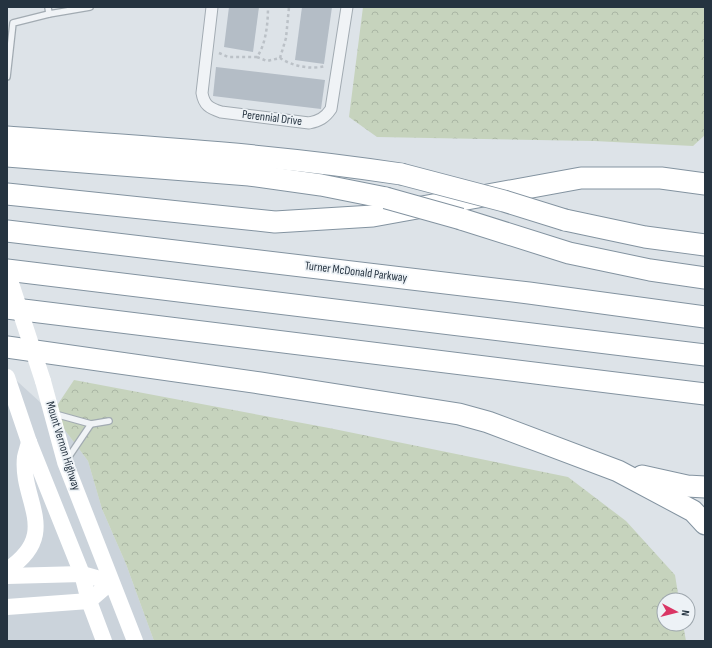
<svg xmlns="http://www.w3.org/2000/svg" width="712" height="648" viewBox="0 0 712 648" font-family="'Sofia Sans Condensed',sans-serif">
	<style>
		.built { fill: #cbd3db }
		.forest { fill: url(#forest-crowns) }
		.building { fill: #b4bdc6 }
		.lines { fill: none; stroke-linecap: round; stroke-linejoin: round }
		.lane-casing { stroke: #a2abb2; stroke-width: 8 }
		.street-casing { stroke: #a2abb2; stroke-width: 13 }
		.highway-casing { stroke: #8393a0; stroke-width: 23 }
		.path { stroke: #bbc1c7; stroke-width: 2.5; stroke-dasharray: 3 3; stroke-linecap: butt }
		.lane { stroke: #f0f3f6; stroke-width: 5.5 }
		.street { stroke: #f0f3f6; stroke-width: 11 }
		.secondary { stroke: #fff; stroke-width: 16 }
		.highway { stroke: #fff; stroke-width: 21 }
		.highway-bridge-casing { stroke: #8393a0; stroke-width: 23; stroke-linecap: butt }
		.secondary-bridge { stroke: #fff; stroke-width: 16 }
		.highway-bridge { stroke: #fff; stroke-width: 21 }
		.labels { text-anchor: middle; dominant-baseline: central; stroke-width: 3.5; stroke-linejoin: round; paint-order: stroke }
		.street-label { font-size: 12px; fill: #253340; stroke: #edf2f6 }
	</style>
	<defs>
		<pattern id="forest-crowns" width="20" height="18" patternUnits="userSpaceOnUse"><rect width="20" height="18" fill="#c6d3bd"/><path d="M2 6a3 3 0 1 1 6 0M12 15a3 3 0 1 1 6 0" fill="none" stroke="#aab6a4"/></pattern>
	</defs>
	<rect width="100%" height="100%" fill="#dde3e8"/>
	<!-- built -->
	<path class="built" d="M7,372L52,413L88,461L102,509L126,564L154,641H7Z"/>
	<!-- forest -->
	<g class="forest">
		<path d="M363,7H705V135L693,146L594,141L377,137L349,117Z"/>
		<path d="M74,380L329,428L568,477L626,521L675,575L679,600H664V624H683L686,641H154L126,564L102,509L88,461L52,413Z"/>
	</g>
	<!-- building -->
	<g class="building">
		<path d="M229,7H259L253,52L224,47Z"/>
		<path d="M302,7H332L324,64L295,60Z"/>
		<path d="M216,67L325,80L321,109L213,96Z"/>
	</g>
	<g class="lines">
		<!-- lane casing -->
		<g class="lane-casing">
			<g id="lane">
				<path d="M48,7L49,14L90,7"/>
				<path d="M7,77L13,23L49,14"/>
				<path d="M55,414L91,424L68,458"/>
				<path d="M91,424L109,421"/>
			</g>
		</g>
		<!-- street casing -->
		<g class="street-casing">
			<path id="street" d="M212,7L202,93C204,105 209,108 221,112L309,123C319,121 325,118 331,109L347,7"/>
		</g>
		<!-- highway casing -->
		<g class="highway-casing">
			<g id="highway">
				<path d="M7,137C138,146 270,154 401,174"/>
				<path d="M7,156L249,175L321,185L386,198"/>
				<path d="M7,194L275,222L373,216L581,178H661L705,184"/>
				<path d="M461,219L569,253L650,270L705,278"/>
				<path d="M565,220L645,237L705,245"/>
				<path d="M7,231L529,293L705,317"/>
				<path d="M7,270L705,355"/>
				<path d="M7,308L705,394"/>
				<path d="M7,347L260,383L459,414L488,422L618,471L693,511L705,524"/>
				<path d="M642,476L687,486L705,487"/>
			</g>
		</g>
		<!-- path -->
		<g class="path">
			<path d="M219,53L228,57H257C266,44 268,23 268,7"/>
			<path d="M257,57L267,61L280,58L286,38L289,7"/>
			<path d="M280,58C292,66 311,70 325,66"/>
		</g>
		<!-- lane -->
		<use href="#lane" class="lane"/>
		<!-- street -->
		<use href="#street" class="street"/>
		<!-- secondary -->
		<g class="secondary">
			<path d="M7,377L29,442L82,574L89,601L104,641"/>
			<path d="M43,381L65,462L135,641"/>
			<path d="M7,570C62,533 20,501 25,457C26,452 28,447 29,442"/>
			<path d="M7,576L82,574L111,582"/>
			<path d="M7,607L89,601L111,582"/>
		</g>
		<!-- highway -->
		<use href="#highway" class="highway"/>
		<!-- highway-bridge casing -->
		<g class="highway-bridge-casing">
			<g id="highway-bridge">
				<path d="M401,174L504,201L565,220"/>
				<path d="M386,198L461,219"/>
			</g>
		</g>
		<!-- secondary-bridge -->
		<path class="secondary-bridge" d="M7,271L43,381"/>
		<!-- highway-bridge -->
		<use href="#highway-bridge" class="highway-bridge"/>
	</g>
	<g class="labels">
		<!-- street labels -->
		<g class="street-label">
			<text transform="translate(272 118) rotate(7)">Perennial Drive</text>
			<text transform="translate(356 272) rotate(7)">Turner McDonald Parkway</text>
			<text transform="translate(63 446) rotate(73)">Mount Vernon Highway</text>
		</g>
	</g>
	<!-- border -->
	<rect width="712" height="648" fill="none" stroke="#253340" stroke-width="16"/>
	<!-- north arrow -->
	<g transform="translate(676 612) rotate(97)"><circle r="19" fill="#edf2f6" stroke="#9da6ad"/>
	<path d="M0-3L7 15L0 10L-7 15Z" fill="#da3665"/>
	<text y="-6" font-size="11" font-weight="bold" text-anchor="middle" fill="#253340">N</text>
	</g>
</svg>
